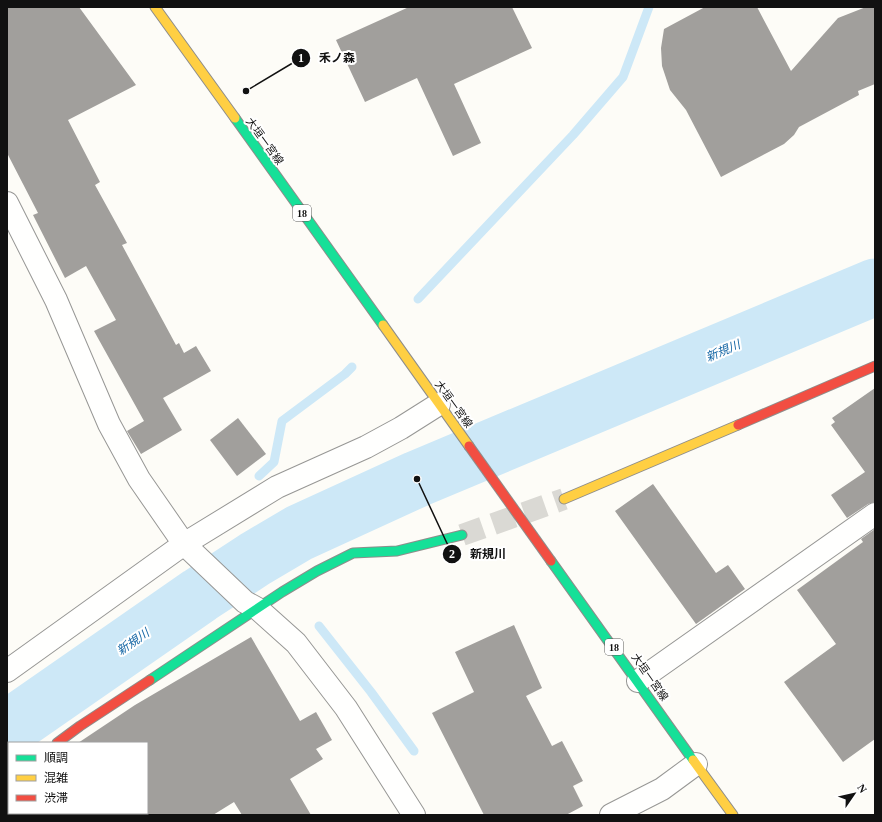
<svg xmlns="http://www.w3.org/2000/svg" width="882" height="822" viewBox="0 0 882 822" font-family="'Times New Roman','Noto Sans JP',serif">
	<style>
		.lines { fill: none; stroke-linecap: round; stroke-linejoin: round }
		.stream { stroke: #cde8f7; stroke-width: 9 }
		.river { stroke: #cde8f7; stroke-width: 57 }
		.building { fill: #a19f9c }
		.secondary-tunnel { stroke: #dad9d4; stroke-width: 22; stroke-dasharray: 22 11; stroke-linecap: butt }
		.street-casing { stroke: #979795; stroke-width: 24 }
		.fast-casing { stroke: #8e8d8b; stroke-width: 11 }
		.slow-casing { stroke: #8e8d8b; stroke-width: 11 }
		.jam-casing { stroke: #8e8d8b; stroke-width: 11 }
		.street { stroke: #fffffe; stroke-width: 22 }
		.fast { stroke: #16e098; stroke-width: 9 }
		.slow { stroke: #ffcf43; stroke-width: 9 }
		.jam { stroke: #f24e42; stroke-width: 9 }
		.labels { text-anchor: middle; dominant-baseline: central; stroke-width: 4; stroke-linejoin: round; paint-order: stroke }
		.shield { fill: #fff; stroke: #585858; stroke-width: 1 }
		.shield-label { font-size: 10px; font-weight: bold; fill: #111 }
		.street-label { font-size: 11px; fill: #111; stroke: #fff }
		.water-label { font-size: 12px; font-style: italic; fill: #1768a6; stroke: #fff }
		.leader { fill: none; stroke: #111; stroke-width: 1.5 }
		.callout-dot { fill: #111; stroke: #fff; stroke-width: 1.5 }
		.mark-label { font-size: 12px; text-anchor: middle; font-weight: bold; fill: #fff }
		.callout-label { font-size: 12px; text-anchor: middle; font-weight: bold; fill: #111; stroke: #fff; stroke-width: 4; stroke-linejoin: round; paint-order: stroke }
	</style>
	<rect width="100%" height="100%" fill="#fdfcf7"/>
	<g class="lines">
		<!-- stream -->
		<g class="stream">
			<path d="M418,299L573,135L623,77L649,7"/>
			<path d="M259,476L274,462L282,421L345,374L352,367"/>
			<path d="M319,626L371,692L414,751"/>
		</g>
		<!-- river -->
		<path class="river" d="M7,729L200,595L255,559L299,533L417,479L875,287"/>
	</g>
	<!-- building -->
	<g class="building">
		<path d="M7,7H79L136,85L68,120L100,182L95,185L127,243L122,245L176,345L179,343L184,353L196,346L211,371L163,398L182,430L141,454L127,431L144,421L94,331L116,320L86,266L65,278L33,215L38,213L7,153Z"/>
		<path d="M409,7H512L532,48L454,84L481,143L453,156L417,78L365,102L336,40Z"/>
		<path d="M705,7H757L791,71L838,18L866,7H875V84L858,91L859,95L799,127L794,135L784,144L721,177L686,110L670,90L662,66L661,48L664,29Z"/>
		<path d="M875,388V502L868,504L847,518L831,495L865,472L831,425L835,422L832,418Z"/>
		<path d="M238,418L266,454L237,476L210,440Z"/>
		<path d="M653,484L716,573L728,565L745,589L696,624L615,511Z"/>
		<path d="M875,529V739L843,762L784,682L836,644L797,590L863,542L861,539Z"/>
		<path d="M514,625L542,688L526,696L552,746L562,741L583,781L573,786L583,806L566,815H484L432,713L474,692L455,652Z"/>
		<path d="M251,637L300,721L316,712L332,740L316,749L323,759L290,779L311,815H242L234,802L213,815H147V743H78L135,705Z"/>
	</g>
	<g class="lines">
		<!-- secondary-tunnel -->
		<path class="secondary-tunnel" d="M462,535L564,499"/>
		<!-- street casing -->
		<g class="street-casing">
			<g id="street">
				<path d="M7,203L56,300L109,424L139,479L184,544L245,602L258,609L296,643L346,708L414,815"/>
				<path d="M7,671L184,544L277,487L366,447L401,428L439,404"/>
				<path d="M638,681L875,514"/>
				<path d="M7,780L9,779"/>
				<path d="M611,815L662,789L696,764"/>
			</g>
		</g>
		<!-- fast casing -->
		<g class="fast-casing">
			<g id="fast">
				<path d="M235,118L383,325"/>
				<path d="M551,561L693,760"/>
				<path d="M150,680L282,592L317,571L353,553L397,551L462,535"/>
			</g>
		</g>
		<!-- slow casing -->
		<g class="slow-casing">
			<g id="slow">
				<path d="M155,7L235,118"/>
				<path d="M383,325L469,446"/>
				<path d="M564,499L738,425"/>
				<path d="M693,760L733,815"/>
			</g>
		</g>
		<!-- jam casing -->
		<g class="jam-casing">
			<g id="jam">
				<path d="M738,425L875,366"/>
				<path d="M469,446L551,561"/>
				<path d="M57,743L80,726L150,680"/>
			</g>
		</g>
		<!-- street -->
		<use href="#street" class="street"/>
		<!-- fast -->
		<use href="#fast" class="fast"/>
		<!-- slow -->
		<use href="#slow" class="slow"/>
		<!-- jam -->
		<use href="#jam" class="jam"/>
	</g>
	<g class="labels">
		<!-- shield labels -->
		<g class="shield">
			<rect x="293" y="205" width="18" height="16" rx="3"/>
			<rect x="605" y="639" width="18" height="16" rx="3"/>
		</g>
		<g class="shield-label">
			<text x="302" y="213">18</text>
			<text x="614" y="647">18</text>
		</g>
		<!-- street labels -->
		<g class="street-label">
			<text transform="translate(265 141) rotate(54)">大垣一宮線</text>
			<text transform="translate(454 404) rotate(54)">大垣一宮線</text>
			<text transform="translate(650 677) rotate(55)">大垣一宮線</text>
		</g>
		<!-- water labels -->
		<g class="water-label">
			<text transform="translate(723 351) rotate(-23)">新規川</text>
			<text transform="translate(133 642) rotate(-35)">新規川</text>
		</g>
	</g>
	<!-- callouts -->
	<path class="leader" d="M246 91L301 58M417 479L452 554"/>
	<g class="callout-dot">
		<circle cx="246" cy="91" r="4"/>
		<circle cx="417" cy="479" r="4"/>
		<circle cx="301" cy="58" r="10"/>
		<circle cx="452" cy="554" r="10"/>
	</g>
	<g class="mark-label">
		<text x="301" y="62">1</text>
		<text x="452" y="558">2</text>
	</g>
	<g class="callout-label">
		<text x="337" y="62">禾ノ森</text>
		<text x="488" y="558">新規川</text>
	</g>
	<!-- border -->
	<rect width="882" height="822" fill="none" stroke="#111111" stroke-width="16"/>
	<!-- legend -->
	<rect x="8" y="742" width="140" height="72" fill="#ffffff" stroke="#a0a0a0"/>
	<rect x="16" y="755" width="20" height="6" fill="#16e098" stroke="#a0a0a0"/>
	<text x="44" y="762" font-size="12" fill="#111111">順調</text>
	<rect x="16" y="775" width="20" height="6" fill="#ffcf43" stroke="#a0a0a0"/>
	<text x="44" y="782" font-size="12" fill="#111111">混雑</text>
	<rect x="16" y="795" width="20" height="6" fill="#f24e42" stroke="#a0a0a0"/>
	<text x="44" y="802" font-size="12" fill="#111111">渋滞</text>
	<!-- north arrow -->
	<g transform="translate(854 794) rotate(56)" stroke="#ffffff" stroke-width="3" paint-order="stroke">
	<path d="M0-3L7 15L0 10L-7 15Z" fill="#111111"/>
	<text y="-6" font-size="11" font-weight="bold" text-anchor="middle" fill="#111111">N</text>
	</g>
</svg>
